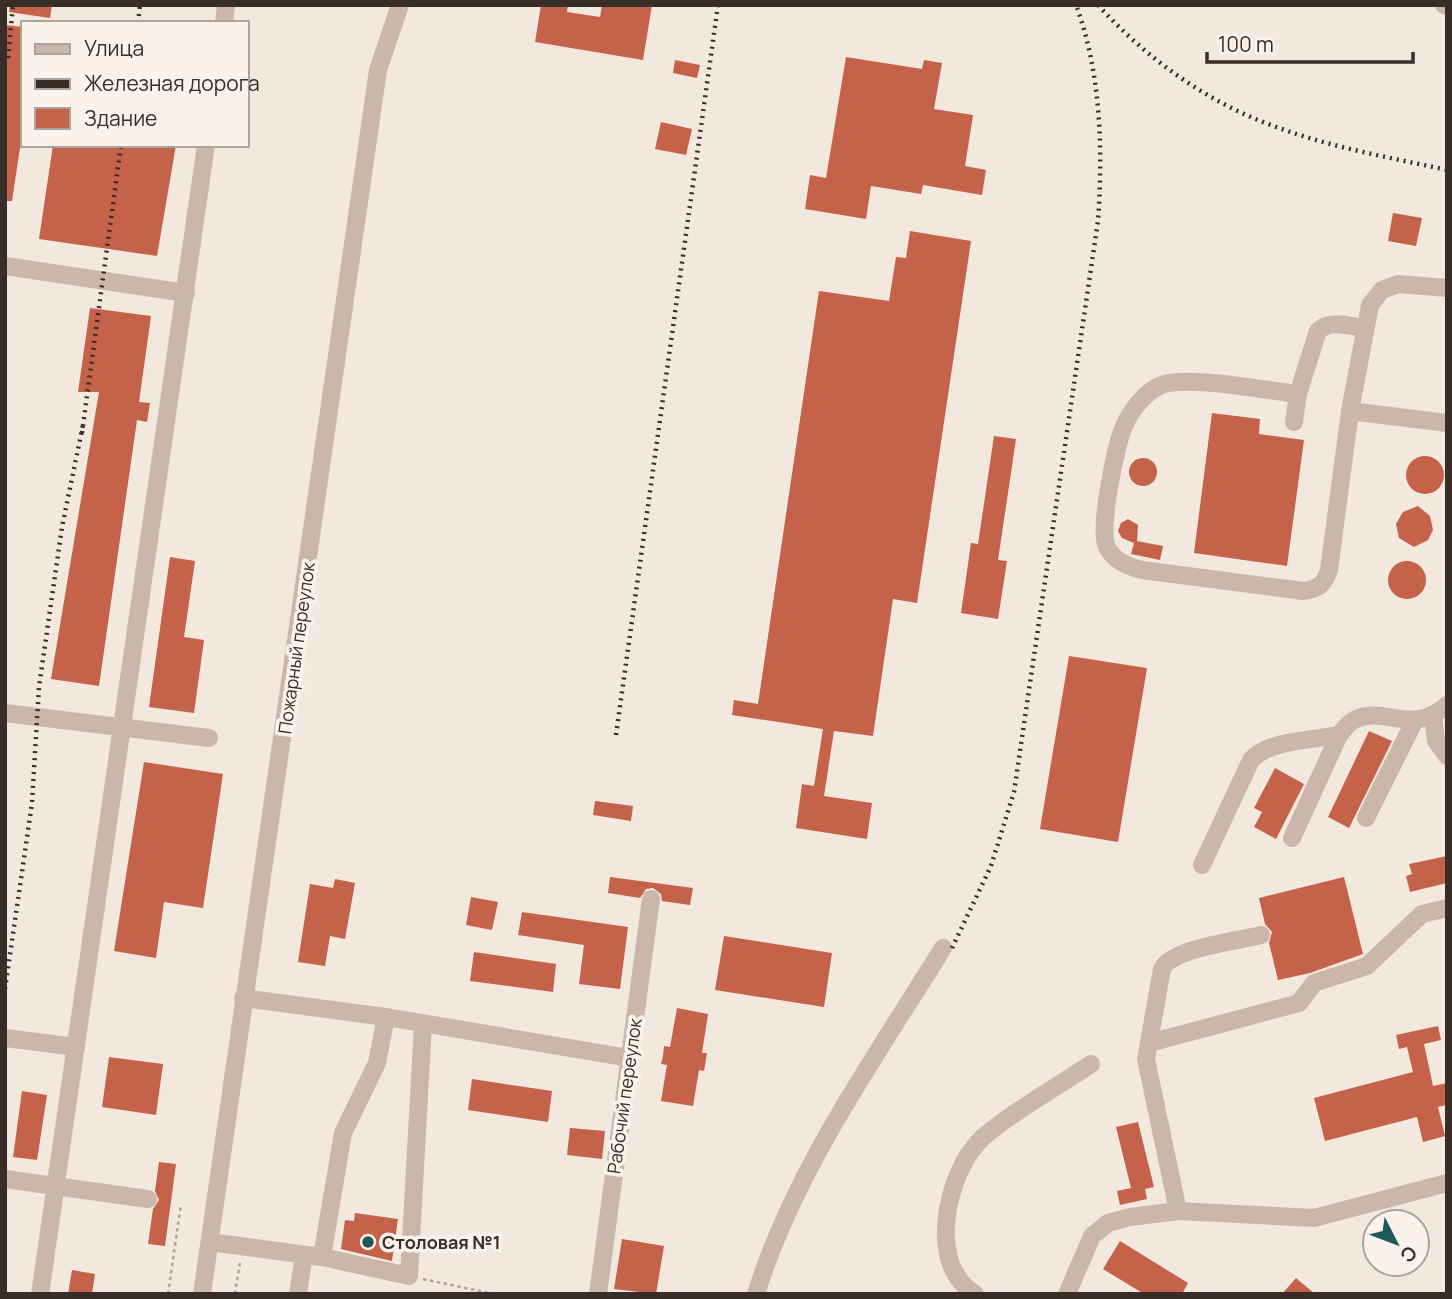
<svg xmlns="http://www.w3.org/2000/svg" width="1452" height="1299" viewBox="0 0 1452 1299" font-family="Manrope,sans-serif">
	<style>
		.building { fill: #c5624a }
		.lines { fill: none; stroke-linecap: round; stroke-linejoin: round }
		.path { stroke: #b6a194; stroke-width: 2.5; stroke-dasharray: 3.5 3.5; stroke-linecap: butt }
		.minor { stroke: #cbb7aa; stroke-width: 18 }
		.rail { stroke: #382d29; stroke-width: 4.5; stroke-dasharray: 2 5; stroke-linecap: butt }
		.poi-dot { fill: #1f5859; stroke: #faf2eb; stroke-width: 2.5 }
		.labels { text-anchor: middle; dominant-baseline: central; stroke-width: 7; stroke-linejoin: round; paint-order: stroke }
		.street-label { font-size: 18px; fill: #382d29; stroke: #faf2eb }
		.poi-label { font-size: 18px; font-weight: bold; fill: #382d29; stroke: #faf2eb; text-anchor: start }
	</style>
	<rect width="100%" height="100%" fill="#f2e8de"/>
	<!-- building -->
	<g class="building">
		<path d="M10,5H52L50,18L9,12Z"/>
		<path d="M541,5H568L567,12L600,17L602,5H652L643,60L535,42Z"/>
		<path d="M5,25L23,27V128L12,201H5Z"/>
		<path d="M846,57L922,69L924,60L942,63L934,109L973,115L965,166L986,170L982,195L923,185L921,194L871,186L866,219L805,209L810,175L826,178Z"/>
		<path d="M675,60L700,65L697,78L673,73Z"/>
		<path d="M661,122L692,129L686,155L655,149Z"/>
		<path d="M53,145H176L157,256L39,239Z"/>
		<path d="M1393,213L1422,218L1416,246L1388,241Z"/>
		<path d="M910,231L971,241L917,603L893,599L873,736L834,731L824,796L872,803L867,839L796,828L802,784L814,786L823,729L732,715L734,700L758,704L819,291L889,301L896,257L906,258Z"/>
		<path d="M90,308L151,316L139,402L150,403L147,422L137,420L99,686L51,679L99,392H78Z"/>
		<path d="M1212,413L1260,419L1259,434L1304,440L1287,566L1194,553Z"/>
		<path d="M994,436L1016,439L998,560L1007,561L998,619L961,613L971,543L978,544Z"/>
		<circle cx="1425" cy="475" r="19"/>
		<circle cx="1143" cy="472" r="14"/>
		<path d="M1418,506L1430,516L1433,530L1428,540L1414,547L1399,538L1396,524L1403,512Z"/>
		<path d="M1128,519L1138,525L1137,541L1163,546L1160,560L1131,554L1134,543L1122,538L1118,531L1121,523Z"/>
		<path d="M170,557L195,561L184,637L204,640L194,713L149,707Z"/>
		<circle cx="1407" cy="580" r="19"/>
		<path d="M1069,656L1147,668L1118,842L1040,829Z"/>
		<path d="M1369,731L1392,741L1349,828L1328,817Z"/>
		<path d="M144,762L223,774L203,908L164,902L156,958L114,951Z"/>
		<path d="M1275,768L1304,784L1276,839L1254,827L1262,812L1254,808Z"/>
		<path d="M595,801L633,806L631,821L593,815Z"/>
		<path d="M1447,856V883L1410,892L1406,876L1412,874L1409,864Z"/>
		<path d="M610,877L693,888L690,905L662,901L661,894L653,888L646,889L640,898L608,893Z"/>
		<path d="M1344,877L1363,954L1310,973L1278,980L1269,943L1272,932L1265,924L1259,898Z"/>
		<path d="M335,879L355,883L345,939L330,936L325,966L298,962L310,884L333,888Z"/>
		<path d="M471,897L498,902L492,930L466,925Z"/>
		<path d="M522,912L628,927L620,989L579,984L584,945L518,935Z"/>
		<path d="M724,936L832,953L824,1007L715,990Z"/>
		<path d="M474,952L556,964L553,992L470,981Z"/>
		<path d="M677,1008L708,1014L702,1053H707L704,1071L699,1070L693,1106L661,1101L667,1065L661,1064L663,1056L664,1046L670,1047Z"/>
		<path d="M1438,1026L1441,1040L1424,1044L1433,1086L1447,1083V1105L1438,1107L1445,1136L1423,1142L1417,1117L1325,1141L1314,1098L1413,1072L1407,1047L1399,1049L1396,1035Z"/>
		<path d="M109,1057L163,1064L156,1115L102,1107Z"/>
		<path d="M472,1079L552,1091L548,1122L468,1110Z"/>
		<path d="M22,1091L47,1095L37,1160L13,1157Z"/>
		<path d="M1138,1122L1154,1187L1145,1189L1147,1199L1120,1205L1117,1191L1131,1188L1116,1127Z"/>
		<path d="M570,1128L605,1131L602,1159L567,1155Z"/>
		<path d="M159,1162L176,1164L165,1246L148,1244L153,1209L159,1200L155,1191Z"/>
		<path d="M355,1213L398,1219L392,1261L341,1249L345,1220L354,1221Z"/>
		<path d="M622,1239L664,1246L656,1294L614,1289Z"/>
		<path d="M1120,1241L1188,1283L1182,1294H1144L1103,1269Z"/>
		<path d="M72,1270L95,1274L92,1294H68Z"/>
		<path d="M1296,1278L1315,1294H1282Z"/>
	</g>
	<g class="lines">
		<!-- path -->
		<g class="path">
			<path d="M423,1279L494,1294"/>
			<path d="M168,1294L181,1204"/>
			<path d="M235,1294L240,1262"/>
		</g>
		<!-- minor -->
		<g class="minor">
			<path d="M1444,5L1447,6"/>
			<path d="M224,23L226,5"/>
			<path d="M5,266L186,293"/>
			<path d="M1298,394C1268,391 1183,374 1159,386C1144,394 1131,410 1124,426C1116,444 1098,531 1107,547C1113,560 1129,567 1142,570L1303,591C1318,589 1324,585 1329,570L1350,411L1370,305L1382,290L1398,284L1447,288"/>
			<path d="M1350,411L1447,423"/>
			<path d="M1294,422L1298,394L1318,331C1330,319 1349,326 1364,328"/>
			<path d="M5,713L209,738"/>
			<path d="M1433,716L1436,741L1447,756"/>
			<path d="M1366,818L1415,720"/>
			<path d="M1292,838L1339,735C1344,729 1349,722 1356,719C1386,706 1413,736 1447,705"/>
			<path d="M1202,865L1251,760C1269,740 1313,740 1339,735"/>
			<path d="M243,998L386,1017L629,1058"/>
			<path d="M5,1038L76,1047"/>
			<path d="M1149,1043L1299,1003L1314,983L1367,966L1422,914L1447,908"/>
			<path d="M5,1179L148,1199"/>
			<path d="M1178,1211L1146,1059L1162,969C1172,948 1238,941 1261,935"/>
			<path d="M210,1242L322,1257L409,1276L423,1024"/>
			<path d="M322,1257L343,1133L377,1063L386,1017"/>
			<path d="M40,1294L206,145"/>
			<path d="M202,1294L378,70L400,5"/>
			<path d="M298,1294L304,1255"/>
			<path d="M598,1294L651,899"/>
			<path d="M756,1294C795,1169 875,1058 943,948"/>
			<path d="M975,1294C955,1281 948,1263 946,1240C944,1204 959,1156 988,1133C1020,1107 1057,1087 1091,1064"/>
			<path d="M1067,1294L1092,1236L1108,1223L1130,1217L1178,1211L1314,1218L1447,1183"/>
		</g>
		<!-- rail -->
		<g class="rail">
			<path d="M1098,5C1145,57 1205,101 1271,125C1328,147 1388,157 1447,170"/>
			<path d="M138,23L140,5"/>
			<path d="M8,58L13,5"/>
			<path d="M82,433L121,145"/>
			<path d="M616,735L718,5"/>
			<path d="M952,948L991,866L1014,792L1098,221C1103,150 1101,72 1076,5"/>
			<path d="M5,989L32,803L39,687L62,527L83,425"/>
		</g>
	</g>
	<!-- markers -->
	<circle class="poi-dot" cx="368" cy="1242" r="7"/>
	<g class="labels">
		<!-- street labels -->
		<g class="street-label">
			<text transform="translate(296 648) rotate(-82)">Пожарный переулок</text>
			<text transform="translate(624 1096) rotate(-82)">Рабочий переулок</text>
		</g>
		<!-- poi labels -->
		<g class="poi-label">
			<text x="382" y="1242">Столовая №1</text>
		</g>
	</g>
	<!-- border -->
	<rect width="1452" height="1299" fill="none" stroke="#382d29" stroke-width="14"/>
	<!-- legend -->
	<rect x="21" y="21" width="228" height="126" fill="#faf2eb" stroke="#aca39d" stroke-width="2"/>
	<rect x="35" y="44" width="35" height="10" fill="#cbb7aa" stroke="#aca39d" stroke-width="2"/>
	<text x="84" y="56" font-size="21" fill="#382d29">Улица</text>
	<rect x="35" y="79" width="35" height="10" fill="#382d29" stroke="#aca39d" stroke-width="2"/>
	<text x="84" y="91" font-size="21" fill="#382d29">Железная дорога</text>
	<rect x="35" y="108" width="35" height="21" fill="#c5624a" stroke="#aca39d" stroke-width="2"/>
	<text x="84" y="126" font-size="21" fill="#382d29">Здание</text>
	<!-- north arrow -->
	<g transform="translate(1396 1243) rotate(132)"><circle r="33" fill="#faf2eb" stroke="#aca39d" stroke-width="2"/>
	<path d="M0-5L12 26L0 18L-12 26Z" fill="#1f5859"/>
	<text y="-10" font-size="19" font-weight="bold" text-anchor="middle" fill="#382d29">С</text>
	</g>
	<!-- scale -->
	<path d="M1207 52v10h206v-10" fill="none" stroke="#382d29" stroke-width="3.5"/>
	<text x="1218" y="52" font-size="21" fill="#382d29" stroke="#faf2eb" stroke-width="5" paint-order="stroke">100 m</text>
</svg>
